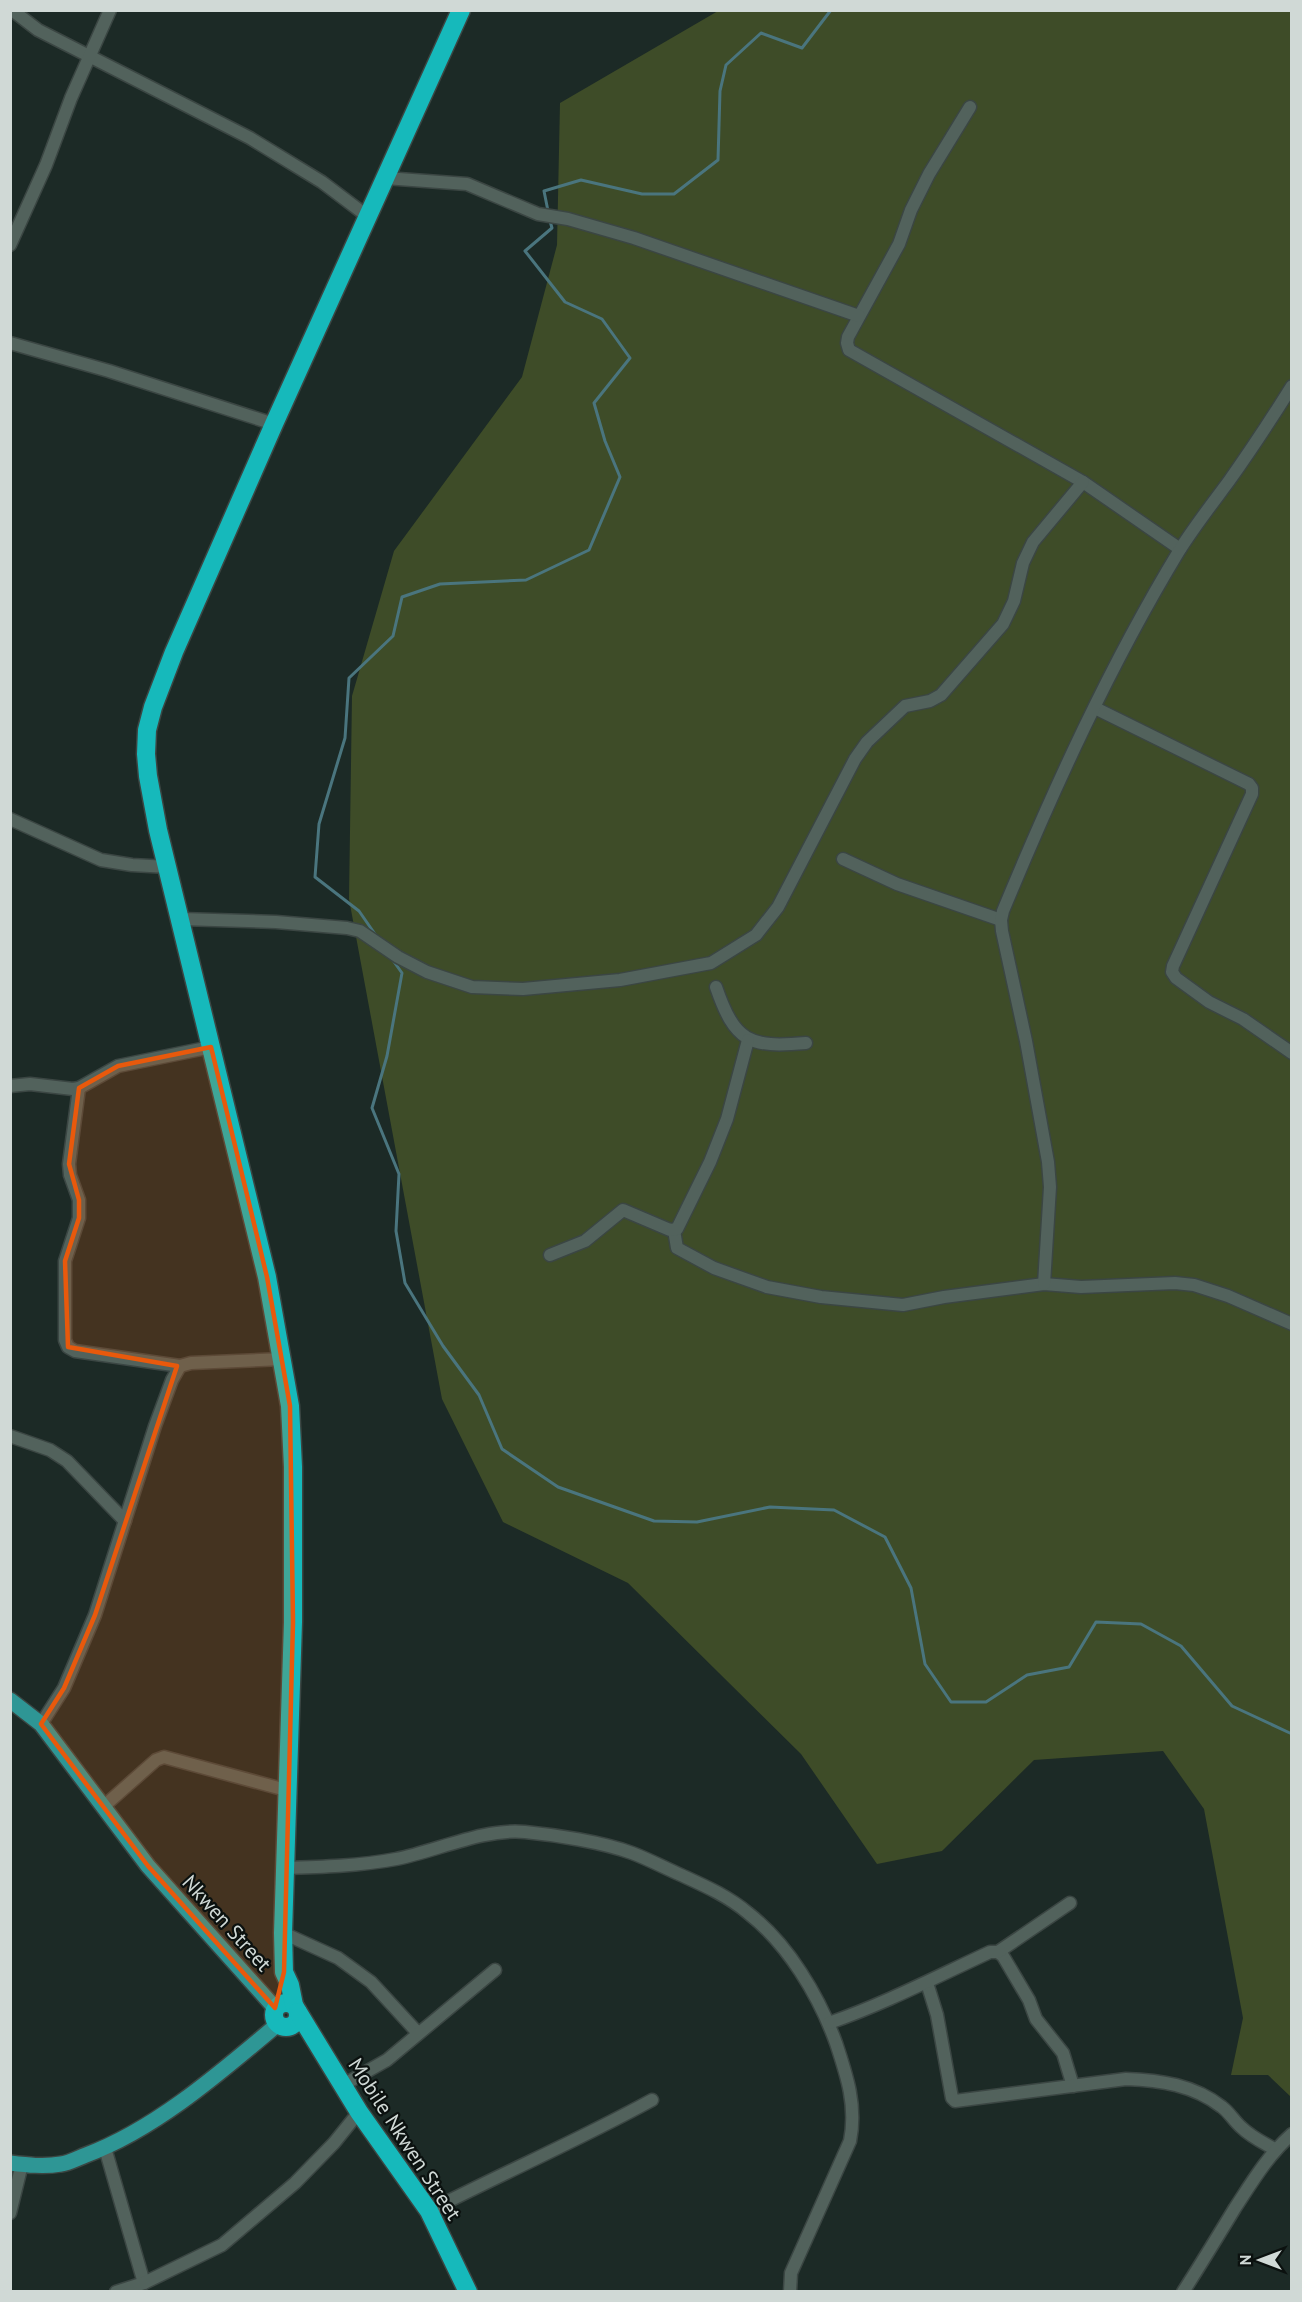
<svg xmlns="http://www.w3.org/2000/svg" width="1302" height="2302" viewBox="0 0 1302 2302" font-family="'PT Sans',sans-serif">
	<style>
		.green { fill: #3e4c28 }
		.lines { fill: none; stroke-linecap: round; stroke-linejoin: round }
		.stream { stroke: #4a757e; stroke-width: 3 }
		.minor-casing { stroke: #3b4643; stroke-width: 15 }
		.major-casing { stroke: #3b4643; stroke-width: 18 }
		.highway-casing { stroke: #3b4643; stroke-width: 21 }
		.minor { stroke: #52625c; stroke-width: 12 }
		.major { stroke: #2e9695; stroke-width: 15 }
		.highway { stroke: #16b9bb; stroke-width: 18 }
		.marked { fill: #e8590c; fill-opacity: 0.2; stroke: #e8590c; stroke-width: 4.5; stroke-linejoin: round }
		.labels { text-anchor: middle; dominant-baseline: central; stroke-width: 4.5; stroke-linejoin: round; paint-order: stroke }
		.street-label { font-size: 21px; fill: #d0d9d6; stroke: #0b110f }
	</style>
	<rect width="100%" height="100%" fill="#1c2a26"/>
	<!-- green -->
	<path class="green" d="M718,11H1291V2097L1268,2075H1231L1243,2018L1204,1809L1163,1751L1034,1760L942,1851L877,1864L801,1754L628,1583L503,1522L442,1399L349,899L352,696L394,551L522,377L557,245L560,103Z"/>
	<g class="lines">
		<!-- stream -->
		<g class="stream">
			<path d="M548,211L544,191L581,180L642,194H674L718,160L720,91L726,65L761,33L802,48L831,10"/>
			<path d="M377,937L359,911L315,877L319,824L345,738L349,678L393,636L402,597L440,584L526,580L589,550L620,477L605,441L594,403L630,358L602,319L565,302L525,251L552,228L550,221"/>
			<path d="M392,959L402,973L387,1056L372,1108L399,1174L396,1231L405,1283L443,1346L479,1395L502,1449L558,1487L654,1521L697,1522L770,1507L834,1510L885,1537L911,1588L925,1664L951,1702H986L1027,1675L1069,1667L1096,1622L1141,1624L1181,1646L1232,1706L1292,1734"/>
		</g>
		<!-- minor casing -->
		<g class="minor-casing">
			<g id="minor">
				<path d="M12,10L38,30L250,138L322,182L367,216"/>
				<path d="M970,107L929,174L911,210L899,244L848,337L847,343L849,350L1083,482L1180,549"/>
				<path d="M385,178L467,184L538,214L568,219L634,238L859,316"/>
				<path d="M10,245L46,165L71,98L110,10"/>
				<path d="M10,343L109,371L274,424"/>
				<path d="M1095,708L1249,784L1252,788V794L1173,966L1172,972L1176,978L1209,1002L1243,1019L1292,1053"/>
				<path d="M10,819L101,860L132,865L168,867"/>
				<path d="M843,859L897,884L1001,920"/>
				<path d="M181,919L276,922L347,928L360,931L398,957L427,972L472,987L523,989L620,980L711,963L756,935L778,907L855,759L867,742L905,706L930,701L941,695L1003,624L1014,601L1023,563L1033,542L1083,482"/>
				<path d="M716,987C735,1042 749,1048 806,1043"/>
				<path d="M10,1086L30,1084L73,1089L79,1088L118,1066L211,1047"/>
				<path d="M79,1088L69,1164L70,1175L79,1200V1218L65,1261V1340L68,1347L75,1351L180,1366"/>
				<path d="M674,1230L677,1248L714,1268L767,1287L821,1297L903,1305L944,1297L1044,1284L1081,1287L1175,1283L1194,1285L1228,1296L1292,1324"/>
				<path d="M550,1255L585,1241L623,1210L670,1230L677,1229L710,1162L727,1119L748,1040"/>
				<path d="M1044,1284L1050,1187L1048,1162L1026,1041L1002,931L1001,920L1003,911C1054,788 1110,665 1179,551C1194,527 1212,504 1229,481C1251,450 1272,418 1292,386"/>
				<path d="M10,1436L50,1450L67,1461L125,1521"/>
				<path d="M41,1724L64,1688L95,1615L155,1426L172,1380L180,1366L191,1363L283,1359"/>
				<path d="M103,1807L156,1760L164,1757L286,1790"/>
				<path d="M283,1868C321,1867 359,1866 396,1859C437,1851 483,1828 525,1832C556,1835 602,1842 632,1853C648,1859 665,1868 681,1875C705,1886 728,1896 748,1913C788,1944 819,1996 836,2043C847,2076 857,2106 850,2141L791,2273L790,2292"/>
				<path d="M283,1933L338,1958L371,1982L418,2033"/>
				<path d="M998,1952L1003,1956L1029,2000L1036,2019L1063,2053L1073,2086"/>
				<path d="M927,1983L937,2015L952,2098L955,2101L1126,2079C1160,2080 1194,2085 1222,2107C1229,2112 1234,2121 1241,2127C1251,2137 1264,2143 1276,2150"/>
				<path d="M829,2023C884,2004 936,1977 990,1952H998L1070,1903"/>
				<path d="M343,2085L387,2060L495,1970"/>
				<path d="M105,2148L144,2283"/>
				<path d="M429,2211C503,2173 579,2140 652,2100"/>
				<path d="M10,2213L22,2164"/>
				<path d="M116,2292L144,2283L222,2245L295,2183L334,2143L359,2112"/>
				<path d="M1183,2292C1201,2264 1218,2236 1235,2208C1252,2182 1268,2155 1292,2134"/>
			</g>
		</g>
		<!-- major casing -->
		<g class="major-casing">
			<g id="major">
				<path d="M10,1700L41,1724L148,1866L275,2008"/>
				<path d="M10,2163C27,2165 44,2167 61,2164C69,2163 78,2158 86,2155C156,2129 221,2072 278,2024"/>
			</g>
		</g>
		<!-- highway casing -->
		<g class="highway-casing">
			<g id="highway">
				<circle cx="286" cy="2015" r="12"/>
				<path d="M294,2005L290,1985L284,1972L283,1933L293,1622V1467L290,1406L267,1277L158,830L148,776L146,754L147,730L153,707L174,652L274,424L461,10"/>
				<path d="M298,2012L359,2112L429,2211L468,2292"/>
			</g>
		</g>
		<!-- minor -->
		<use href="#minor" class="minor"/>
		<!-- major -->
		<use href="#major" class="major"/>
		<!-- highway -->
		<use href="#highway" class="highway"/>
	</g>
	<!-- marked area -->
	<path class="marked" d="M211,1047L267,1277L290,1406L293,1622L284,1972L275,2008L148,1866L41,1724L64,1688L95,1615L177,1366L68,1347L65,1261L79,1218V1200L69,1164L79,1088L118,1066Z"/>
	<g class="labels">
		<!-- street labels -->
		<g class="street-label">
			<text transform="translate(227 1923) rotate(48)">Nkwen Street</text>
			<text transform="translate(405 2139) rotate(57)">Mobile Nkwen Street</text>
		</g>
	</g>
	<!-- border -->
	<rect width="1302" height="2302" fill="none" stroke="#d0d9d6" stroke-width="24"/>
	<!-- north arrow -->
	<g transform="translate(1260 2260) rotate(270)" stroke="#0b110f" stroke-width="4.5" paint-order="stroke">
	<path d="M0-4.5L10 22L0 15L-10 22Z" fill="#d0d9d6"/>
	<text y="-9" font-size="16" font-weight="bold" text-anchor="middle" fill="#d0d9d6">N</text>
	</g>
</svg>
